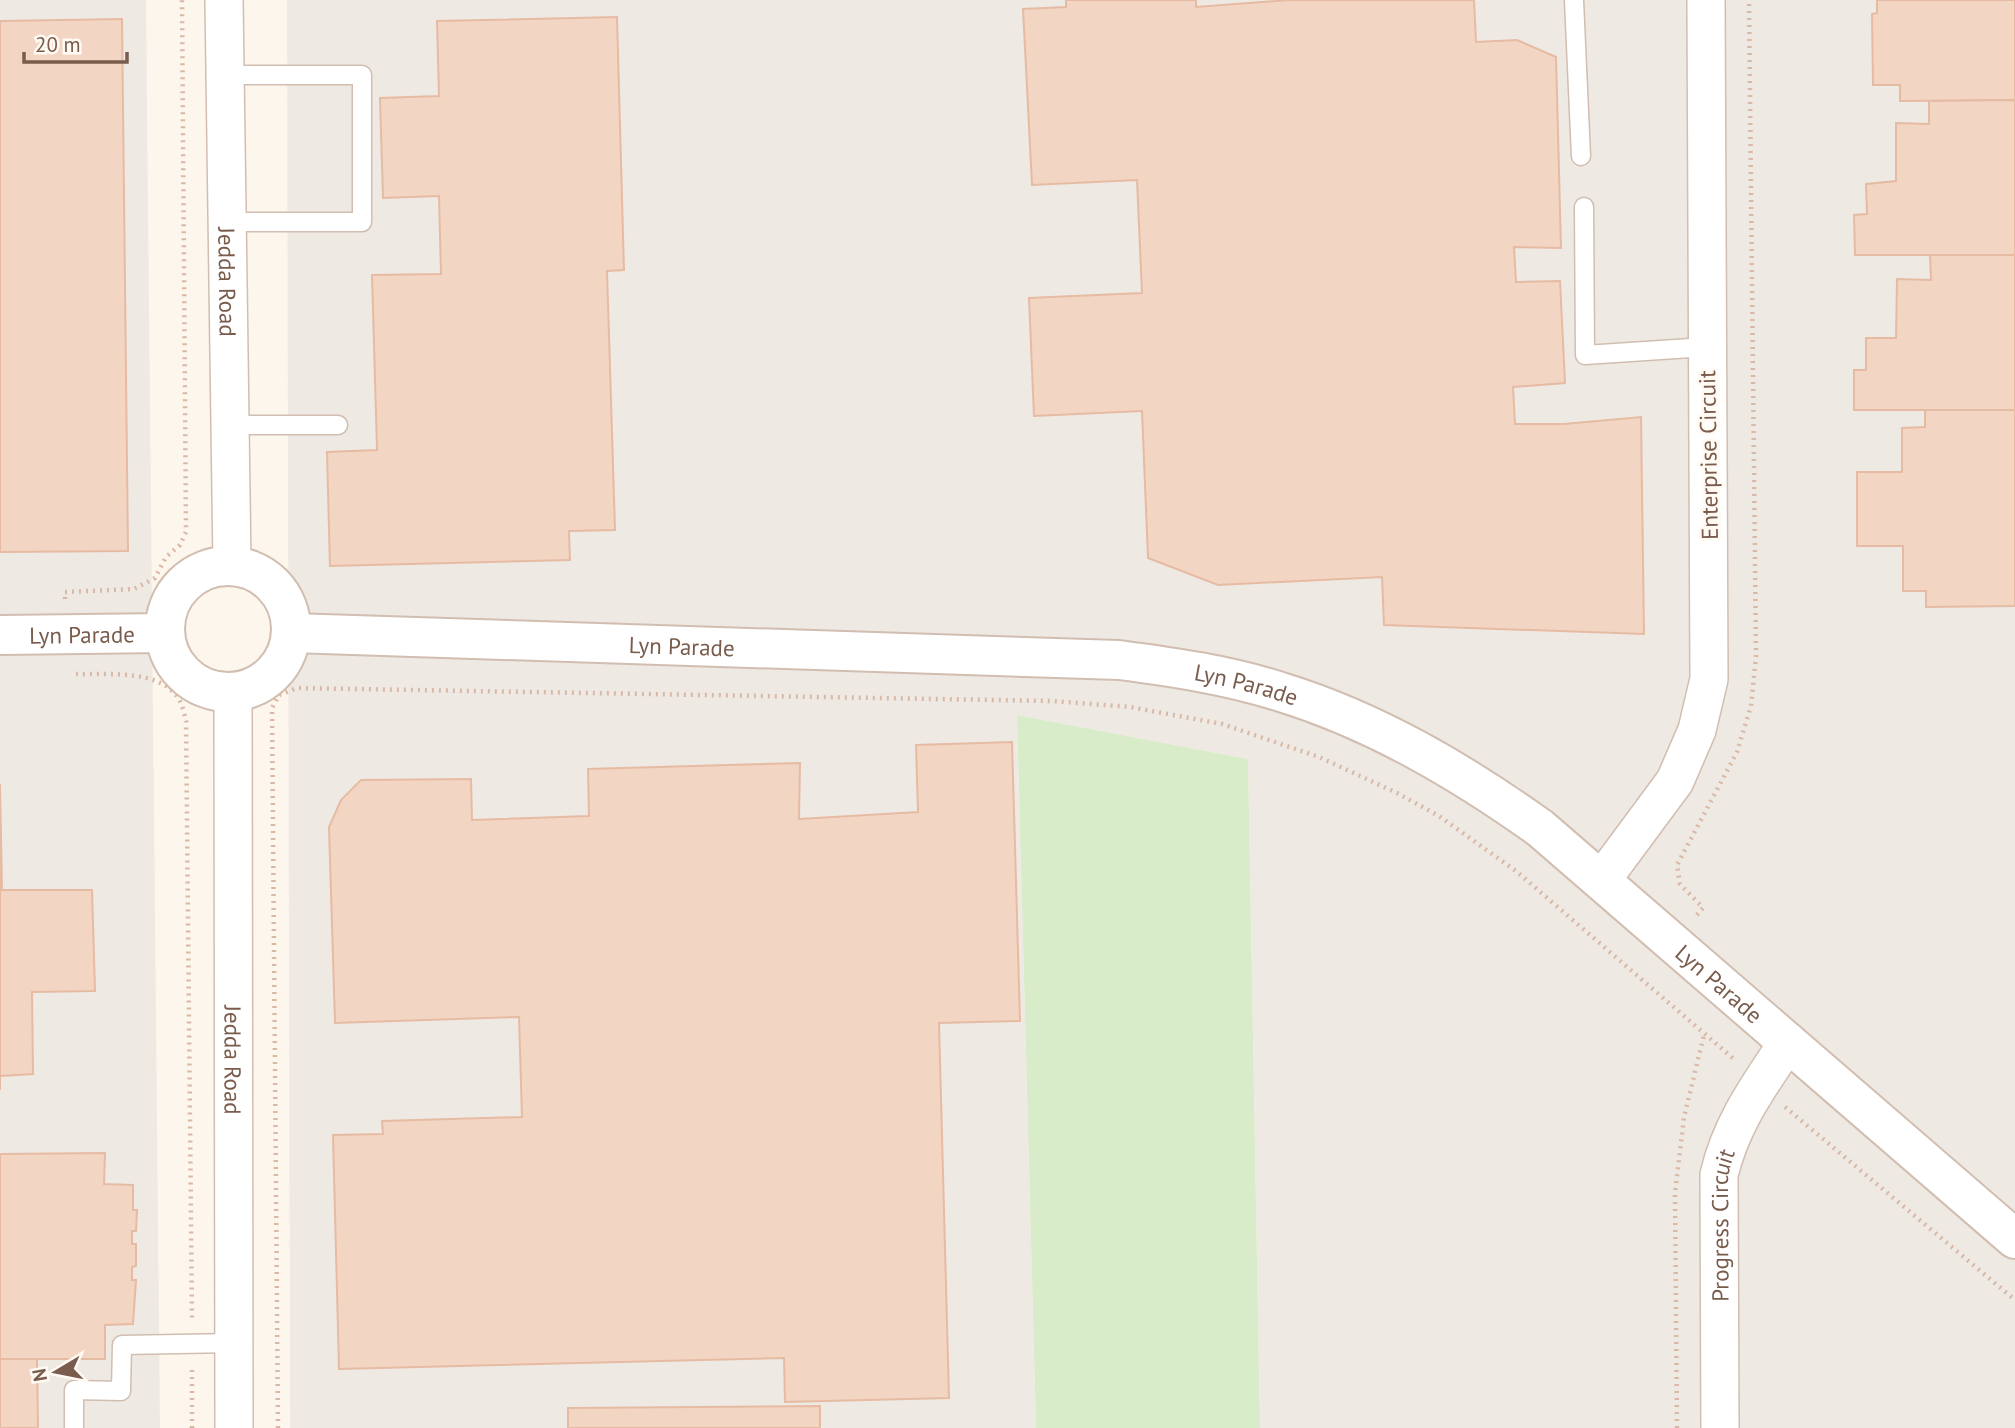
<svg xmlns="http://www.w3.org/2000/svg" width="2015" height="1428" viewBox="0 0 2015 1428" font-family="'PT Sans',sans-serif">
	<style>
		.industrial { fill: #efe9e4 }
		.green { fill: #d8ecc9 }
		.building { fill: #f3d5c3; stroke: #e6bba3; stroke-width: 2 }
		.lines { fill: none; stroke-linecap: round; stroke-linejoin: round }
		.service-casing { stroke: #d1beb0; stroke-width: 21 }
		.minor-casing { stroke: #d1beb0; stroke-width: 40 }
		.tertiary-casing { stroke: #d1beb0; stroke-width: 42 }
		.path { stroke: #d9b8a5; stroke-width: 4.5; stroke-dasharray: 2 5; stroke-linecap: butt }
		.service { stroke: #fff; stroke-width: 18 }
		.minor { stroke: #fff; stroke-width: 37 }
		.tertiary { stroke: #fff; stroke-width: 38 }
		.labels { text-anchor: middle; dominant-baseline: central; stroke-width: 6; stroke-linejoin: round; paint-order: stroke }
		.street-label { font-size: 23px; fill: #7a5c4d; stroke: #fffaf3 }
	</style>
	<rect width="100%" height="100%" fill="#fdf6ec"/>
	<!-- industrial -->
	<g class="industrial">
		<path d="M0,0H146L160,1428H0Z"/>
		<path d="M287,0H2015V1428H1260L1248,759L1017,715L1036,1428H290Z"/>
	</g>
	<!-- green -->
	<path class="green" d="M1017,715L1248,759L1260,1428H1036Z"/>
	<!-- building -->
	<g class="building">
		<path d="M1066,0H1196V7L1289,0H1474L1476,42L1517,40L1556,57L1561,248L1514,247L1516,282L1560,281L1565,383L1513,387L1515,424H1564L1641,417L1644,634L1384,625L1382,577L1218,585L1148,558L1142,411L1034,416L1029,298L1142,293L1137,180L1032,185L1023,9L1066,7Z"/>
		<path d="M1877,0H2015V100L1900,101V85H1873L1872,14L1877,13Z"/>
		<path d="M617,17L624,270L607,271L615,530L569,531L570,560L330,566L327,452L377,450L372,275L441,274L439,196L383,198L380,98L439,96L437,21Z"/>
		<path d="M122,19L128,551L0,552V21Z"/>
		<path d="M2015,100V255H1855L1854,215L1867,214L1866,184L1896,181V123L1929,124V101Z"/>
		<path d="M1930,255H2015V410H1854V370H1866V338H1896L1897,279L1931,280Z"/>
		<path d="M1925,410H2015V606L1926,607V591H1903V546H1857V472H1902V428L1925,427Z"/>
		<path d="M1012,742L1020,1021L939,1023L949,1398L785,1402L784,1358L339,1369L333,1135L383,1134L382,1121L522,1117L519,1017L335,1023L329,827L341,800L361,780L471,779L472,820L589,816L588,769L800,763L799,819L918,812L916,745Z"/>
		<path d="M0,784L2,890H92L95,991L32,992L33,1074L0,1076V1090Z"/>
		<path d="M105,1153L104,1184L133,1185V1210H137L136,1231H132V1244H136V1266L132,1267V1280H136L133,1324L105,1325V1359H0V1154Z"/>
		<path d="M0,1359H37L38,1428H0Z"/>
		<path d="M820,1406V1428H568V1408Z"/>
	</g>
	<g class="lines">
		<!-- service casing -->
		<g class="service-casing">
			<g id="service">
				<path d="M1574,0L1581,156"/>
				<path d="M225,75H362V222H227"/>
				<path d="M1584,207L1585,355L1706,347"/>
				<path d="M230,425H338"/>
				<path d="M74,1428V1390L121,1391L122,1345L234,1343"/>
			</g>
		</g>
		<!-- minor casing -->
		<g class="minor-casing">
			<g id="minor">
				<path id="s1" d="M224,0L232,565"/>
				<path id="s2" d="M233,692L234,1428"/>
				<path d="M1601,881L1675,781L1697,730L1709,679L1706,0"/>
				<path id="s3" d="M1720,1428L1719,1175C1731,1123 1759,1086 1788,1042"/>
			</g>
		</g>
		<!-- tertiary casing -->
		<g class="tertiary-casing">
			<g id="tertiary">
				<circle cx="228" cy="629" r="63"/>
				<path id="s4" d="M292,633L1119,660C1173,667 1228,675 1281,692C1375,721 1460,771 1540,828L2015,1239"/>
				<path id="s5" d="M0,635L165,633"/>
			</g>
		</g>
		<!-- path -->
		<g class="path">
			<path d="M65,599V592L134,589L155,578L166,557L180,545L186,532L182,0"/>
			<path d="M76,674C106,675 155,669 176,695C182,702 184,713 186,721L192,1320"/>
			<path d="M1697,915L1703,908L1680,884L1677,865L1737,752L1751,706L1756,656L1749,0"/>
			<path d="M1785,1107L2015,1300"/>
			<path d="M192,1428V1368"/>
			<path d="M278,1428L272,708L279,695L297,688L1053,701L1130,707L1222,724L1319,757L1397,793L1439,816L1516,871L1735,1060"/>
			<path d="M1677,1428L1675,1193L1684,1117L1704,1035"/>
		</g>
		<!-- service -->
		<use href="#service" class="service"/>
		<!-- minor -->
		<use href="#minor" class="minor"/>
		<!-- tertiary -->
		<use href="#tertiary" class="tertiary"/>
	</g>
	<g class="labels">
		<!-- street labels -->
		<g class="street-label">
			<text stroke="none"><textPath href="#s1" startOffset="282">Jedda Road</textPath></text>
			<text transform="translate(1708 455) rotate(-91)">Enterprise Circuit</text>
			<text stroke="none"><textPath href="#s5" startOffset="82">Lyn Parade</textPath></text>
			<text stroke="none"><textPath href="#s4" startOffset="390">Lyn Parade</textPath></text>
			<text stroke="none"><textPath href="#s4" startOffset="957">Lyn Parade</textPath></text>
			<text stroke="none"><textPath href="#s4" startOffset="1524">Lyn Parade</textPath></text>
			<text stroke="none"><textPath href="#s2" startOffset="368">Jedda Road</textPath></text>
			<text stroke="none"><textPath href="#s3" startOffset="203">Progress Circuit</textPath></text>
		</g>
	</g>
	<!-- north arrow -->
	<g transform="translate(56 1372) rotate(260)" stroke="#fffaf3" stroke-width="5" paint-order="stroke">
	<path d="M0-5L12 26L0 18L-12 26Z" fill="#7a5c4d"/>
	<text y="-10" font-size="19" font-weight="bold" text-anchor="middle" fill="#7a5c4d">N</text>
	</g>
	<!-- scale -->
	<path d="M24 52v10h103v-10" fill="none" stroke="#7a5c4d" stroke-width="3.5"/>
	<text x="35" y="52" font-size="21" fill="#7a5c4d" stroke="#fffaf3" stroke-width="5" paint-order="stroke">20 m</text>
</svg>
